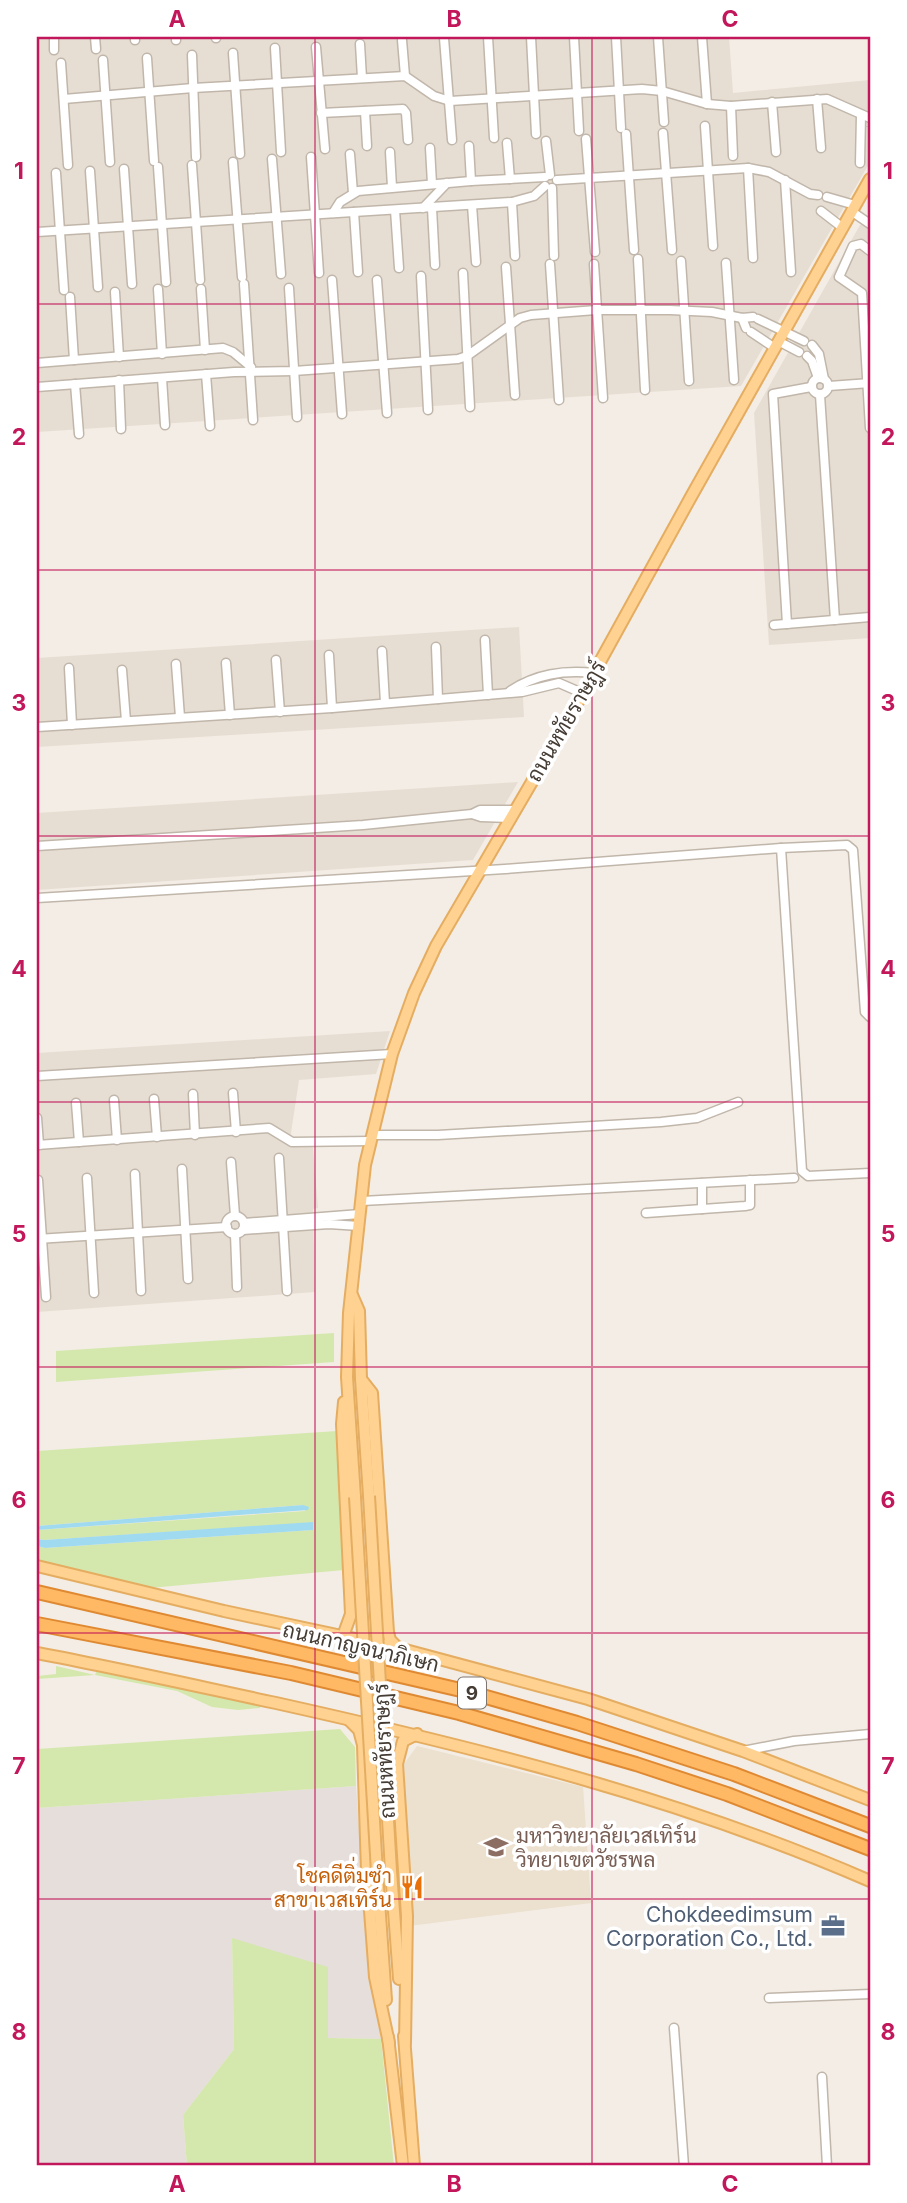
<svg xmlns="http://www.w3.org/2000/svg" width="907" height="2203" viewBox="0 0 907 2203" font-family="Inter,Sarabun,sans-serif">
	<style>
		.residential { fill: #e7ded3 }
		.industrial { fill: #e5deda }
		.education { fill: #ece0ce }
		.green { fill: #d4e8ad }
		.water { fill: #a0daf1 }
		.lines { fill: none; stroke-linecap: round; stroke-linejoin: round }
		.minor-tunnel { stroke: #d0cac2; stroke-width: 8; stroke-dasharray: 8 4; stroke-linecap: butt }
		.minor-casing { stroke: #c1b6aa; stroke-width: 11 }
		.major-casing { stroke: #e5ad61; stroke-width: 14 }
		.highway-casing { stroke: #df8a33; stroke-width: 16 }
		.minor { stroke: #fff; stroke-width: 8 }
		.major { stroke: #ffd291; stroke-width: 10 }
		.highway { stroke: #ffb863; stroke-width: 12 }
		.major-bridge-casing { stroke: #e5ad61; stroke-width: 14; stroke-linecap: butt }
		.major-bridge { stroke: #ffd291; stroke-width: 10 }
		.grid { fill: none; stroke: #c2185b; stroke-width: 2; stroke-opacity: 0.55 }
		.labels { text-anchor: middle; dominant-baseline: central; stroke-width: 7; stroke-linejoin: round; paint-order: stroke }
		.shield { fill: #fff; stroke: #7d7671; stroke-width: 2 }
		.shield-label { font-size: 19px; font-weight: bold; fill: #453c34 }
		.street-label { font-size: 21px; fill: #453c34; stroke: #fff }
		.education-label { font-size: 21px; fill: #785e54; stroke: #fff; text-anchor: start }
		.food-label { font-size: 21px; fill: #c56008; stroke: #fff; text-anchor: end }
		.service-label { font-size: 21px; fill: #4e5e75; stroke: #fff; text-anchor: end }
		.neatline { fill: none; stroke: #c2185b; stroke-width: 2.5 }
		.grid-label { font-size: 23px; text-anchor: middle; font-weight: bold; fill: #c2185b }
	</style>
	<rect width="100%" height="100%" fill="#f3ede5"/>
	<!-- residential -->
	<g class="residential">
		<path d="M37,37H729L733,93L870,80V162L741,386L37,432Z"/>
		<path d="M865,223L870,227V638L769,645L754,413L860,225Z"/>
		<path d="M519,627L524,717L37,747V658Z"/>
		<path d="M518,782L473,860L37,890V813Z"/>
		<path d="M390,1031L376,1074L299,1080L289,1146L313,1147L318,1208L313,1209L315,1292L37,1312V1053Z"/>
	</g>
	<!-- industrial -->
	<path class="industrial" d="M356,1786L370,1975L381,2039L328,2038L232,1938L234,2049L183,2115L187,2166H37V1808Z"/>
	<!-- education -->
	<path class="education" d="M417,1746L583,1787L591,1903L409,1926L399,1771Z"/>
	<!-- green -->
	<g class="green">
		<path d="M334,1333V1362L56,1382V1351Z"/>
		<path d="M337,1431L344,1570L150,1588L37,1561V1546L45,1548L312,1530L313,1523L44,1540L38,1539L37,1530L305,1511L303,1505L37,1526V1451Z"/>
		<path d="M56,1666L95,1675L97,1670L261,1704L260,1708L238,1710L212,1707L177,1691L95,1675L37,1679V1676L56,1674Z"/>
		<path d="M340,1729L355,1747L356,1786L37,1808V1749Z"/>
		<path d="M232,1938L328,1967V2038L381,2039L394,2166H187L183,2115L234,2049Z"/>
	</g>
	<!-- water -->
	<g class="water">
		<path d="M303,1505L309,1507L308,1510L37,1530V1526Z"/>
		<path d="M313,1522V1530L45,1548L37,1546V1532L38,1539L44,1540Z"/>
	</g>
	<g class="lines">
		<!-- minor-tunnel -->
		<path class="minor-tunnel" d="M870,126V127"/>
		<!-- minor casing -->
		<g class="minor-casing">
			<g id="minor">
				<path d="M54,37V50"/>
				<path d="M95,37L96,49"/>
				<path d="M135,37V40"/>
				<path d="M176,37V40"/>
				<path d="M216,37V38"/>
				<path d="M488,37L494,138"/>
				<path d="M531,37L536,134"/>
				<path d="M574,37L579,131"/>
				<path d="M616,37L621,128"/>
				<path d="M658,37L664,122"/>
				<path d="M702,37L707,104"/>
				<path d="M444,38L452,140"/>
				<path d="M402,40L405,76"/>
				<path d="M360,44L362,78"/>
				<path d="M316,47L325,149"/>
				<path d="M275,48L281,152"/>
				<path d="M233,53L240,154"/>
				<path d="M192,55L196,157"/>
				<path d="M147,58L154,161"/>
				<path d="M103,60L110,162"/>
				<path d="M61,63L68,165"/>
				<path d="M64,99L193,88L405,76L434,96L450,101L642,89L662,91L707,104L731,106L827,99L870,118"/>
				<path d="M817,99L821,148"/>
				<path d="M772,102L776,152"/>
				<path d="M731,106L733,156"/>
				<path d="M365,111L367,146"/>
				<path d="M321,113L403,109L406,113L408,140"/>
				<path d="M705,126L713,246"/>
				<path d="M663,133L672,250"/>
				<path d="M626,134L634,250"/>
				<path d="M586,139L595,252"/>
				<path d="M546,141L550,175"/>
				<path d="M507,143L510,179"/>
				<path d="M469,146L471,181"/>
				<path d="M430,148L432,184"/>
				<path d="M390,152L392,187"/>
				<path d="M350,154L353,193"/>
				<path d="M311,157L319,273"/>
				<path d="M272,159L281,274"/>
				<path d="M233,162L242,277"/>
				<path d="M860,163L861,115"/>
				<path d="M192,165L200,280"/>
				<path d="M158,167L166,282"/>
				<path d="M748,168L753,258"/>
				<path d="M124,169L132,284"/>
				<path d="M90,171L98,287"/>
				<path d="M56,173L64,290"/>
				<path d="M557,180L748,168L769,172L810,194L818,195"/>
				<path d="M785,180L791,272"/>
				<path d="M552,188L554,256"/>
				<path d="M827,197L855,205"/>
				<path d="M512,202L515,256"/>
				<path d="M472,205L476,262"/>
				<path d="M423,208L447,183"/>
				<path d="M432,208L435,265"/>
				<path d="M395,210L399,268"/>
				<path d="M821,211L843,228"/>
				<path d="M851,211L870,224"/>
				<path d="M354,212L358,272"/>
				<path d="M333,213L340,202L358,191L471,181L545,177"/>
				<path d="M37,232L512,202L534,196L545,186"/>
				<path d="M870,251L861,244L853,246L839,277L862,293L870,428"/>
				<path d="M638,259L645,390"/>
				<path d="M681,261L689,381"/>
				<path d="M726,263L734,380"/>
				<path d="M550,264L559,400"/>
				<path d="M594,264L603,398"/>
				<path d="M506,267L515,395"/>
				<path d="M463,273L470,407"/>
				<path d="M421,276L428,410"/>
				<path d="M332,280L342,414"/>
				<path d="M377,280L387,413"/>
				<path d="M244,284L253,420"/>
				<path d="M289,288L297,417"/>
				<path d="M158,289L162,354"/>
				<path d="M201,289L205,350"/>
				<path d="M115,292L119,357"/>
				<path d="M70,297L74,360"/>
				<path d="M742,318L746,328"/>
				<path d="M758,319L804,341"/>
				<path d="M751,332L775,348"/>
				<path d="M778,341L799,352"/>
				<path d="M812,345L819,354L824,379"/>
				<path d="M807,356L812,361L818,378"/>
				<path d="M37,363L223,348L233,352L251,367"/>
				<path d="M206,374L210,426"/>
				<circle cx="820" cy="386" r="8"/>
				<path d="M162,378L165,425"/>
				<path d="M119,380L121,429"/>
				<path d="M75,384L79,434"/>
				<path d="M829,386L870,383"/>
				<path d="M37,387L234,372L294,371L458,359L467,356L520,318L531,315L596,310H670L712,312L742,318L753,317"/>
				<path d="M820,395L835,620"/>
				<path d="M787,624L773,394L811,387"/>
				<path d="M774,625L870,617"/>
				<path d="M485,640L488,695"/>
				<path d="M436,647L438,699"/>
				<path d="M382,651L385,703"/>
				<path d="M329,655L332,708"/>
				<path d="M276,660L280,712"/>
				<path d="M226,663L230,715"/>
				<path d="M176,664L180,717"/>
				<path d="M69,668L72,725"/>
				<path d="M122,670L126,721"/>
				<path d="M510,691C536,674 563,670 594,673"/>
				<path d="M37,727L332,708L522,692L559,683L582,693"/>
				<path d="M472,814L481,817L511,818"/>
				<path d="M37,846L363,825L472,814L480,810H515"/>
				<path d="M781,848L847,845L853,850L865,1012L870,1017"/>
				<path d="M37,898L505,869L781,848L802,1171L808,1176L870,1173"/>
				<path d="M37,1076L392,1054"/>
				<path d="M233,1093L236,1132"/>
				<path d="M193,1094L195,1135"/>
				<path d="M154,1099L157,1137"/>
				<path d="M114,1100L117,1140"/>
				<path d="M76,1103L79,1142"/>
				<path d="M37,1118L39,1145"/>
				<path d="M372,1135H438L661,1122L697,1118L738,1102"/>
				<path d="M37,1145L269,1128L292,1142L371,1141"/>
				<path d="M279,1158L287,1291"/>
				<path d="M231,1162L235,1216"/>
				<path d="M182,1169L188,1279"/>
				<path d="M135,1174L141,1291"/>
				<path d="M87,1178L94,1293"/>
				<path d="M38,1180L46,1297"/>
				<path d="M362,1201L794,1178"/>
				<path d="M702,1209V1183"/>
				<path d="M646,1213L745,1206L750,1205V1180"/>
				<circle cx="235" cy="1225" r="9"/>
				<path d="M244,1223L360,1214"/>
				<path d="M243,1230L329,1224L359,1226"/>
				<path d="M235,1234L237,1287"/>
				<path d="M37,1239L227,1227"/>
				<path d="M743,1751L794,1741L870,1734"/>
				<path d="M769,1998L870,1994"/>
				<path d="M674,2028L684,2166"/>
				<path d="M822,2077L827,2166"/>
			</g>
		</g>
		<!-- major casing -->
		<g class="major-casing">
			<g id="major">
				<path d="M352,1295L359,1311L361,1379L369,1496"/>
				<path d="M361,1379L372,1393L388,1632L390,1640L398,1648"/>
				<path d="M355,1497L347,1377L349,1313L365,1165L392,1054L414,993L436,946L564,727L692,495L870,179"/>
				<path d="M37,1566L224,1611L398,1648L588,1699L743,1751L870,1800"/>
				<path d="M343,1636L351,1614L342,1424L344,1402"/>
				<path d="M37,1653C117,1668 196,1686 276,1703C478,1748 680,1798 870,1881"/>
				<path d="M349,1720L359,1730L363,1745L367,1871L375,1977L389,2043"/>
				<path d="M391,1871L399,1979"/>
				<path d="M377,1872L386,2000"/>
				<path d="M404,2036L414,2166"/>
				<path d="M388,2037L403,2166"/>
				<path d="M405,2043L407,1916L397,1764L403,1741L417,1734"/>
			</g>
		</g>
		<!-- highway casing -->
		<g class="highway-casing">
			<g id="highway">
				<path d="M37,1592L465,1691L577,1723L734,1774L870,1826"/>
				<path d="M37,1624L291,1673L459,1713L636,1764L727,1794L870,1849"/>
			</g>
		</g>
		<!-- minor -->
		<use href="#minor" class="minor"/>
		<!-- major -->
		<use href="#major" class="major"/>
		<!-- highway -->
		<use href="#highway" class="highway"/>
		<!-- major-bridge casing -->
		<g class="major-bridge-casing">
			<g id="major-bridge">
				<path d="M369,1496L391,1871"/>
				<path d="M355,1497L377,1872"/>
			</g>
		</g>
		<!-- major-bridge -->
		<use href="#major-bridge" class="major-bridge"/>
	</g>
	<!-- grid -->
	<path class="grid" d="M315,37V2166M592,37V2166M37,304H870M37,570H870M37,836H870M37,1102H870M37,1367H870M37,1633H870M37,1899H870"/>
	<!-- icons -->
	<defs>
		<g id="university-bare" transform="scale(1.89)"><path d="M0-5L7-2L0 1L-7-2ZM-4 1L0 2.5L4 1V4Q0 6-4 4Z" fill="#8d6e63" stroke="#fff" stroke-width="2.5" paint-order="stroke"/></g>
		<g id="restaurant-bare" transform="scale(1.89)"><path d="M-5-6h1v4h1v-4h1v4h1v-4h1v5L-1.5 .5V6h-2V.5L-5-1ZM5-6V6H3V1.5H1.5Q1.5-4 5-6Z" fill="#e8710a" stroke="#fff" stroke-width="2.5" paint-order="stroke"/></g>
		<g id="office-bare" transform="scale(1.89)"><path d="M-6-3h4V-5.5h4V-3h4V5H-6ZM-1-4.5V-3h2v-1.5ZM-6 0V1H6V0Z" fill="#5c6f8a" stroke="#fff" stroke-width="2.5" paint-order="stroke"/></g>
	</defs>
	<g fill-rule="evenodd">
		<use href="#university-bare" x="496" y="1847"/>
		<use href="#restaurant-bare" x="412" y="1887"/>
		<use href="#office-bare" x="833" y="1926"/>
	</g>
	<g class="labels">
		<!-- shield labels -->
		<rect class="shield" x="458" y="1677.5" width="28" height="31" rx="5"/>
		<g class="shield-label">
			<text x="472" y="1693">9</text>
		</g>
		<!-- street labels -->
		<g class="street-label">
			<text transform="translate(566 721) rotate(-60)">ถนนหทัยราษฎร์</text>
			<text transform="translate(361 1647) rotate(13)">ถนนกาญจนาภิเษก</text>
			<text transform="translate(384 1751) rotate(-93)">ถนนหทัยราษฎร์</text>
		</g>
		<!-- education labels -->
		<g class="education-label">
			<text x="516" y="1835">มหาวิทยาลัยเวสเทิร์น<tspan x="516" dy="24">วิทยาเขตวัชรพล</tspan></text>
		</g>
		<!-- food labels -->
		<g class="food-label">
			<text x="392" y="1875">โชคดีติ่มซำ<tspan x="392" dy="24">สาขาเวสเทิร์น</tspan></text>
		</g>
		<!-- service labels -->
		<g class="service-label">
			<text x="813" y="1914">Chokdeedimsum<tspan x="813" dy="24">Corporation Co., Ltd.</tspan></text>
		</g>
	</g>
	<!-- border -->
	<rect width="907" height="2203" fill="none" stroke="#ffffff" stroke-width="77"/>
	<rect x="38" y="38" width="831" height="2126" class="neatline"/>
	<g class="grid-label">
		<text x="177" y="27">A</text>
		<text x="454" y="27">B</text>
		<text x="730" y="27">C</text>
		<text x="19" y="179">1</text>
		<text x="888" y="179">1</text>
		<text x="19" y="445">2</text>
		<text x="888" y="445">2</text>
		<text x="19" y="711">3</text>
		<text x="888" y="711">3</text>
		<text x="19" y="977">4</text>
		<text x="888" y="977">4</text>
		<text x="19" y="1242">5</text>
		<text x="888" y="1242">5</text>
		<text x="19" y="1508">6</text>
		<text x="888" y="1508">6</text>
		<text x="19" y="1774">7</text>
		<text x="888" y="1774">7</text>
		<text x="19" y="2040">8</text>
		<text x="888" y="2040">8</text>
		<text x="177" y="2192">A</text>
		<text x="454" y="2192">B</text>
		<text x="730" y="2192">C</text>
	</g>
</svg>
